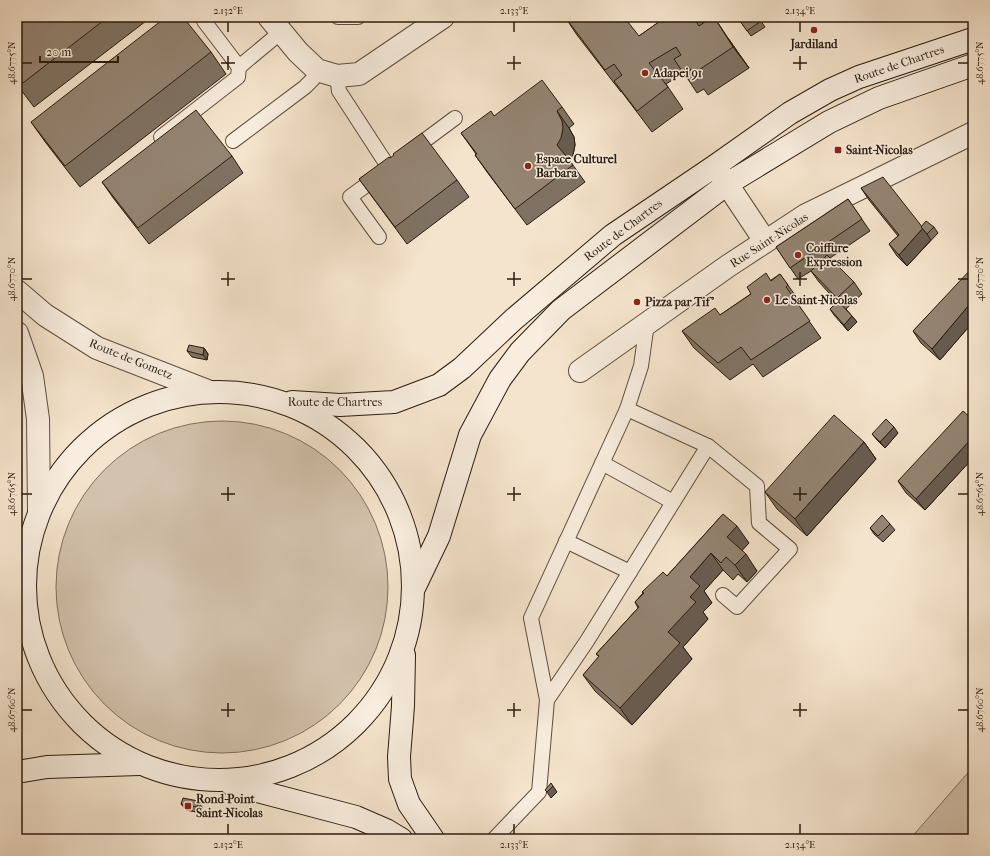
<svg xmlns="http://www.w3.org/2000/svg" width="990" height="856" viewBox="0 0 990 856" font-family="'IM FELL French Canon',serif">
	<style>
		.green { fill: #d3c2ad; stroke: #7f6f5e }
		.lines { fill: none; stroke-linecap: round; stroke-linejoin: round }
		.service-casing { stroke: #5e4e3e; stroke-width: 16 }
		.minor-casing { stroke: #5e4e3e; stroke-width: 24 }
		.tertiary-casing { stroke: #5e4e3e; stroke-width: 24 }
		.secondary-casing { stroke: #2b1c0f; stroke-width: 24 }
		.service { stroke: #f8edde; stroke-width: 14 }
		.minor { stroke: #f8edde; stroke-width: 22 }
		.tertiary { stroke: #f8edde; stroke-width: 22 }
		.secondary { stroke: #f8edde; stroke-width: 22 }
		.wall { fill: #7f7262; stroke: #2b1c0f }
		.shaded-wall { fill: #685c50; stroke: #2b1c0f }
		.building { fill: #948472; stroke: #2b1c0f }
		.ticks { fill: none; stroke: #2b1c0f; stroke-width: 1.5 }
		.poi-dot { fill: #8f2418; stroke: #f8edde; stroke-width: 1.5 }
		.labels { text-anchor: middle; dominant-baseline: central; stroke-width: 3; stroke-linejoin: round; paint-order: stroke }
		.poi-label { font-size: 12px; font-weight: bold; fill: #2b1c0f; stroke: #f8edde; text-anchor: start }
		.street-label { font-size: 12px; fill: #2b1c0f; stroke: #f8edde }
		.neatline { fill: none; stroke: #2b1c0f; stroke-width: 1.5 }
		.ticks-label { font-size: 10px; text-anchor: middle; fill: #2b1c0f }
	</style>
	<rect width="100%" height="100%" fill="#f5e4cd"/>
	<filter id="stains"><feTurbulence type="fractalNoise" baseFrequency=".005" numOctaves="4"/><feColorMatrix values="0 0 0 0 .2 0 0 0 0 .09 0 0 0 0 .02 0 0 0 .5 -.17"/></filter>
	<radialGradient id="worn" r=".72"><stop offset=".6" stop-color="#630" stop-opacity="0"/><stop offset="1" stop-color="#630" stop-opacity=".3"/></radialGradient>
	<!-- green -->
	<g class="green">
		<circle cx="222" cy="587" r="166"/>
		<path d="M973,767V839H910Z"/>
	</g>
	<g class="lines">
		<!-- service casing -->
		<g class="service-casing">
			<g id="service">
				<path d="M338,17H358"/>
				<path d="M204,21L239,67L281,32"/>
				<path d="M337,76L339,91L389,168"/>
				<path d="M161,137L238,77L239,67"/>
				<path d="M233,141L305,87L313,79L317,70"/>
				<path d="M412,150L455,118"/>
				<path d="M379,237L350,197L380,175"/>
				<path d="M627,409L641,366L647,323"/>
				<path d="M708,446L757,486L759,523L790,549L737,607L723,595"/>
				<path d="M602,463L673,502"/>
				<path d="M566,541L630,572"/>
				<path d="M494,839L539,792L547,700L531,618L627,409L708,446L587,641L547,700"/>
			</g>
		</g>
		<!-- minor casing -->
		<g class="minor-casing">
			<g id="minor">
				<path d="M269,17L298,52L317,70L337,76L359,74L443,17"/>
				<path d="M717,169L765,241"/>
				<path d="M580,371L728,266L806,215L973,133"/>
			</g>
		</g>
		<!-- tertiary casing -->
		<g class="tertiary-casing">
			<g id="tertiary">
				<path d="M17,291L45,315L97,348L210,392"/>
				<path d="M17,333L32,376L38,419L39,511"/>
			</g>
		</g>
		<!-- secondary casing -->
		<g class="secondary-casing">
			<g id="secondary">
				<circle cx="219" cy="586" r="194"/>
				<path d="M292,402L340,405L394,402L439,385L462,368L514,319L613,235L715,166L790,113L830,90L859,77L973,39"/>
				<path d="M415,586L439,536L470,435L500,379L520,352L561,310L727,184L829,122L879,98L973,65"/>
				<path d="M404,655L403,706L399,757L400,779L409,804L433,839"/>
				<path d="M17,772L47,767L139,764"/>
				<path d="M231,784L356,817L386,830L401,839"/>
			</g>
		</g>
		<!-- service -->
		<use href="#service" class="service"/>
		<!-- minor -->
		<use href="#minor" class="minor"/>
		<!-- tertiary -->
		<use href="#tertiary" class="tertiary"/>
		<!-- secondary -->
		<use href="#secondary" class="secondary"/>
	</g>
	<!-- wall -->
	<g class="wall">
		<path d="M17,17H143L146,21L34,107L21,90L17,93Z"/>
		<path d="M565,17L639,36L666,17H700L704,23L728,38L749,68L708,95L704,89L697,93L684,73L666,84L683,109L652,132L621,91V92L577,35Z"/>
		<path d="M758,17L765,27L751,36L740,21Z"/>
		<path d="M874,17H887L877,21Z"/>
		<path d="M211,52L226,74L80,187L46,143L31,122Z"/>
		<path d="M562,107L574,124L569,128L574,137L575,145L573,155L570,161L585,182L527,225L487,172L475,155L476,154L461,133L494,116Z"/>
		<path d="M232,156L243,173L149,244L114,199L102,182Z"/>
		<path d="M390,158L457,180L469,197L407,244L359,179Z"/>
		<path d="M861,188L921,227H934L938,233L907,266L897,256L889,244L898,236L869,200Z"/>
		<path d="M848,199L870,231L830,258L854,282L862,294L846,309L857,322L848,331L834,315L830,309L837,302L819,282L811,271L798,279L776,247Z"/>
		<path d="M973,269V322L940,360L921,343L913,331Z"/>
		<path d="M780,274L800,302L797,304L821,338L763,377L753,364L730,380L694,348L682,331L720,315Z"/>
		<path d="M204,348L208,354L207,360L192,357L187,351Z"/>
		<path d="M973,420V458L925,510L906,493L898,481Z"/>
		<path d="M898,433L885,448L877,440L872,434Z"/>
		<path d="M864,442L876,459L807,536L777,509L765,492Z"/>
		<path d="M723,514L749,543L742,550L757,571L747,582L738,574L733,580L723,570L704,591L712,603L703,612L708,619L683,647L692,659L632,725L595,691L583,675L599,657L596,654L638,608L635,602L643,593L642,592L667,576Z"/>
		<path d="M890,524L895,530L883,542L874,534L870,528Z"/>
		<path d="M181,804L202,807L201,813L186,810Z"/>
	</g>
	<!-- shaded-wall -->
	<g class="shaded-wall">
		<path d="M714,17L728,38L749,68L733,47Z"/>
		<path d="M557,111L569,128L574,137L575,145L573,155L569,162L557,145Z"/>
		<path d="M923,228L931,240L907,266L899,255Z"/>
		<path d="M969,305L973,310V322L940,360L932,349Z"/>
		<path d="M852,316L857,322L848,331L844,325Z"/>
		<path d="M204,348L208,354L207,360L203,355Z"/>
		<path d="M894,427L898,433L885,448L880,442Z"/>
		<path d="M973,437V458L925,510L916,499Z"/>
		<path d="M864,442L876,459L807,536L795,519Z"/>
		<path d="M737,526L749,543L739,554L727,537Z"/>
		<path d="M711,553L723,570L704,591L712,603L703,612L708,619L683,647L692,659L632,725L620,708L668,632L690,597V577Z"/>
		<path d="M746,554L757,571L747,582L735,565Z"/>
		<path d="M553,786L557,792L551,798L547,792Z"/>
		<path d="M198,801L202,807L201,813L197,807Z"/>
	</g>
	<!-- building -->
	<g class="building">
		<path d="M17,17H108L19,86L17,83Z"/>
		<path d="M166,17H183L211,52L65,166L31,122Z"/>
		<path d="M565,17H624L639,36L666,17H693L699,26L712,17H714L733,47L693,74L689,67L682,71L674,59L681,55L676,47L649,63L668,87L637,111L614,81L622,75L614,64L605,70Z"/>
		<path d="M745,17H758L761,21L747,31L740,21Z"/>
		<path d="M542,80L562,107L557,111L562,121L563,128L561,138L557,145L573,165L515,209L475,155L477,154L461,133L491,111L494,116Z"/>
		<path d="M196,110L232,156L138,228L102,182Z"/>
		<path d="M422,133L457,180L395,227L359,179L389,157L390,158L394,155L393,154Z"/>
		<path d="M883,177L923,228L899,255L889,244L899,235L861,188Z"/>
		<path d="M848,199L862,219L790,268L776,247Z"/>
		<path d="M926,221L934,227L927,234L921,227Z"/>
		<path d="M827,255L854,282L837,298L811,271Z"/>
		<path d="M972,268L973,269V308L969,305L932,349L913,331Z"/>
		<path d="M766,273L771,281L780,274L788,285L786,287L810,321L751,360L741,347L718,363L682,331L715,308L720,315L751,294L747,287Z"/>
		<path d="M838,301L852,316L844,325L830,309Z"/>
		<path d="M189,345L204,348L203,355L187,351Z"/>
		<path d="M963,411L973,420V437L916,499L898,481Z"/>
		<path d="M834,415L864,442L795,519L765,492Z"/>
		<path d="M886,419L894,427L880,442L872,434Z"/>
		<path d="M723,514L737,526L727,537L746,554L735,565L726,557L721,563L711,553L690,577L700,586L690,597L696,602L668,632L680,643L620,708L583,675L599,656L596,654L639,607L635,602L644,593L642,592L663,572L667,576Z"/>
		<path d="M882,515L890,524L878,536L870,528Z"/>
		<path d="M551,783L553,786L547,792L545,790Z"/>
		<path d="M183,798L198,801L197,807L181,804Z"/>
	</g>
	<!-- ticks -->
	<path class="ticks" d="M228,22V32M514,22V32M800,22V32M228,56V70M514,56V70M800,56V70M22,63H32M221,63H235M507,63H521M793,63H807M958,63H968M228,272V286M514,272V286M800,272V286M22,279H32M221,279H235M507,279H521M793,279H807M958,279H968M228,487V501M514,487V501M800,487V501M22,494H32M221,494H235M507,494H521M793,494H807M958,494H968M228,703V717M514,703V717M800,703V717M22,710H32M221,710H235M507,710H521M793,710H807M958,710H968M228,824V834M514,824V834M800,824V834"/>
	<!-- markers -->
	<g class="poi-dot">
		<circle cx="814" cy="30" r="4"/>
		<circle cx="645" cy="73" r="4"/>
		<rect x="834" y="146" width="8" height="8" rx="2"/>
		<circle cx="528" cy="166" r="4"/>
		<circle cx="798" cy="255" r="4"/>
		<circle cx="767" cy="300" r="4"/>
		<circle cx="637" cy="302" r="4"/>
		<rect x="184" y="802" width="8" height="8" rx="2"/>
	</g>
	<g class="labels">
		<!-- poi labels -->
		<g class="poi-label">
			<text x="814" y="44" text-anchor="middle">Jardiland</text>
			<text x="653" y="73">Adapei 91</text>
			<text x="846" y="150">Saint-Nicolas</text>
			<text x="536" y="159">Espace Culturel<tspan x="536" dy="14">Barbara</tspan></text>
			<text x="806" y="248">Coiffure<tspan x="806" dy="14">Expression</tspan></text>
			<text x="775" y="300">Le Saint-Nicolas</text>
			<text x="645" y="302">Pizza par Tif'</text>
			<text x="196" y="799">Rond-Point<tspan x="196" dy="14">Saint-Nicolas</tspan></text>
		</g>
		<!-- street labels -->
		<g class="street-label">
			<text transform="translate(899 64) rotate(-19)">Route de Chartres</text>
			<text transform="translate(623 230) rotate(-37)">Route de Chartres</text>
			<text transform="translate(769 240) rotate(-33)">Rue Saint-Nicolas</text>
			<text transform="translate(131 359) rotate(22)">Route de Gometz</text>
			<text x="335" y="402">Route de Chartres</text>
		</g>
	</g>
	<!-- margin -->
	<rect width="990" height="856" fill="none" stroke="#f5e4cd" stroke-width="44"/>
	<!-- scale -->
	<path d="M40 56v6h78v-6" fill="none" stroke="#2b1c0f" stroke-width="2"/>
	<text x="46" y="56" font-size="12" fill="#2b1c0f" stroke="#f8edde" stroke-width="3" paint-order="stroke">20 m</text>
	<rect x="22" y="22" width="946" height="812" class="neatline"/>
	<g class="ticks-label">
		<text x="228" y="14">2.132°E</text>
		<text x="514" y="14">2.133°E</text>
		<text x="800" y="14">2.134°E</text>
		<text transform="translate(11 63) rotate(-90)" y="4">48.6775°N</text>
		<text transform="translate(979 63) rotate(-90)" y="4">48.6775°N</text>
		<text transform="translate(11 279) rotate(-90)" y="4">48.6770°N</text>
		<text transform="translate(979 279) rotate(-90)" y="4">48.6770°N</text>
		<text transform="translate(11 494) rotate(-90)" y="4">48.6765°N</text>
		<text transform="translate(979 494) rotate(-90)" y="4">48.6765°N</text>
		<text transform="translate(11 710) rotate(-90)" y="4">48.6760°N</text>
		<text transform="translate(979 710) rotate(-90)" y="4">48.6760°N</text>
		<text x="228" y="848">2.132°E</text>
		<text x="514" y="848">2.133°E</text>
		<text x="800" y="848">2.134°E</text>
	</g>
	<rect width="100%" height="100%" filter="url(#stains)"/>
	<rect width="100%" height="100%" fill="url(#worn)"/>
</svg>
